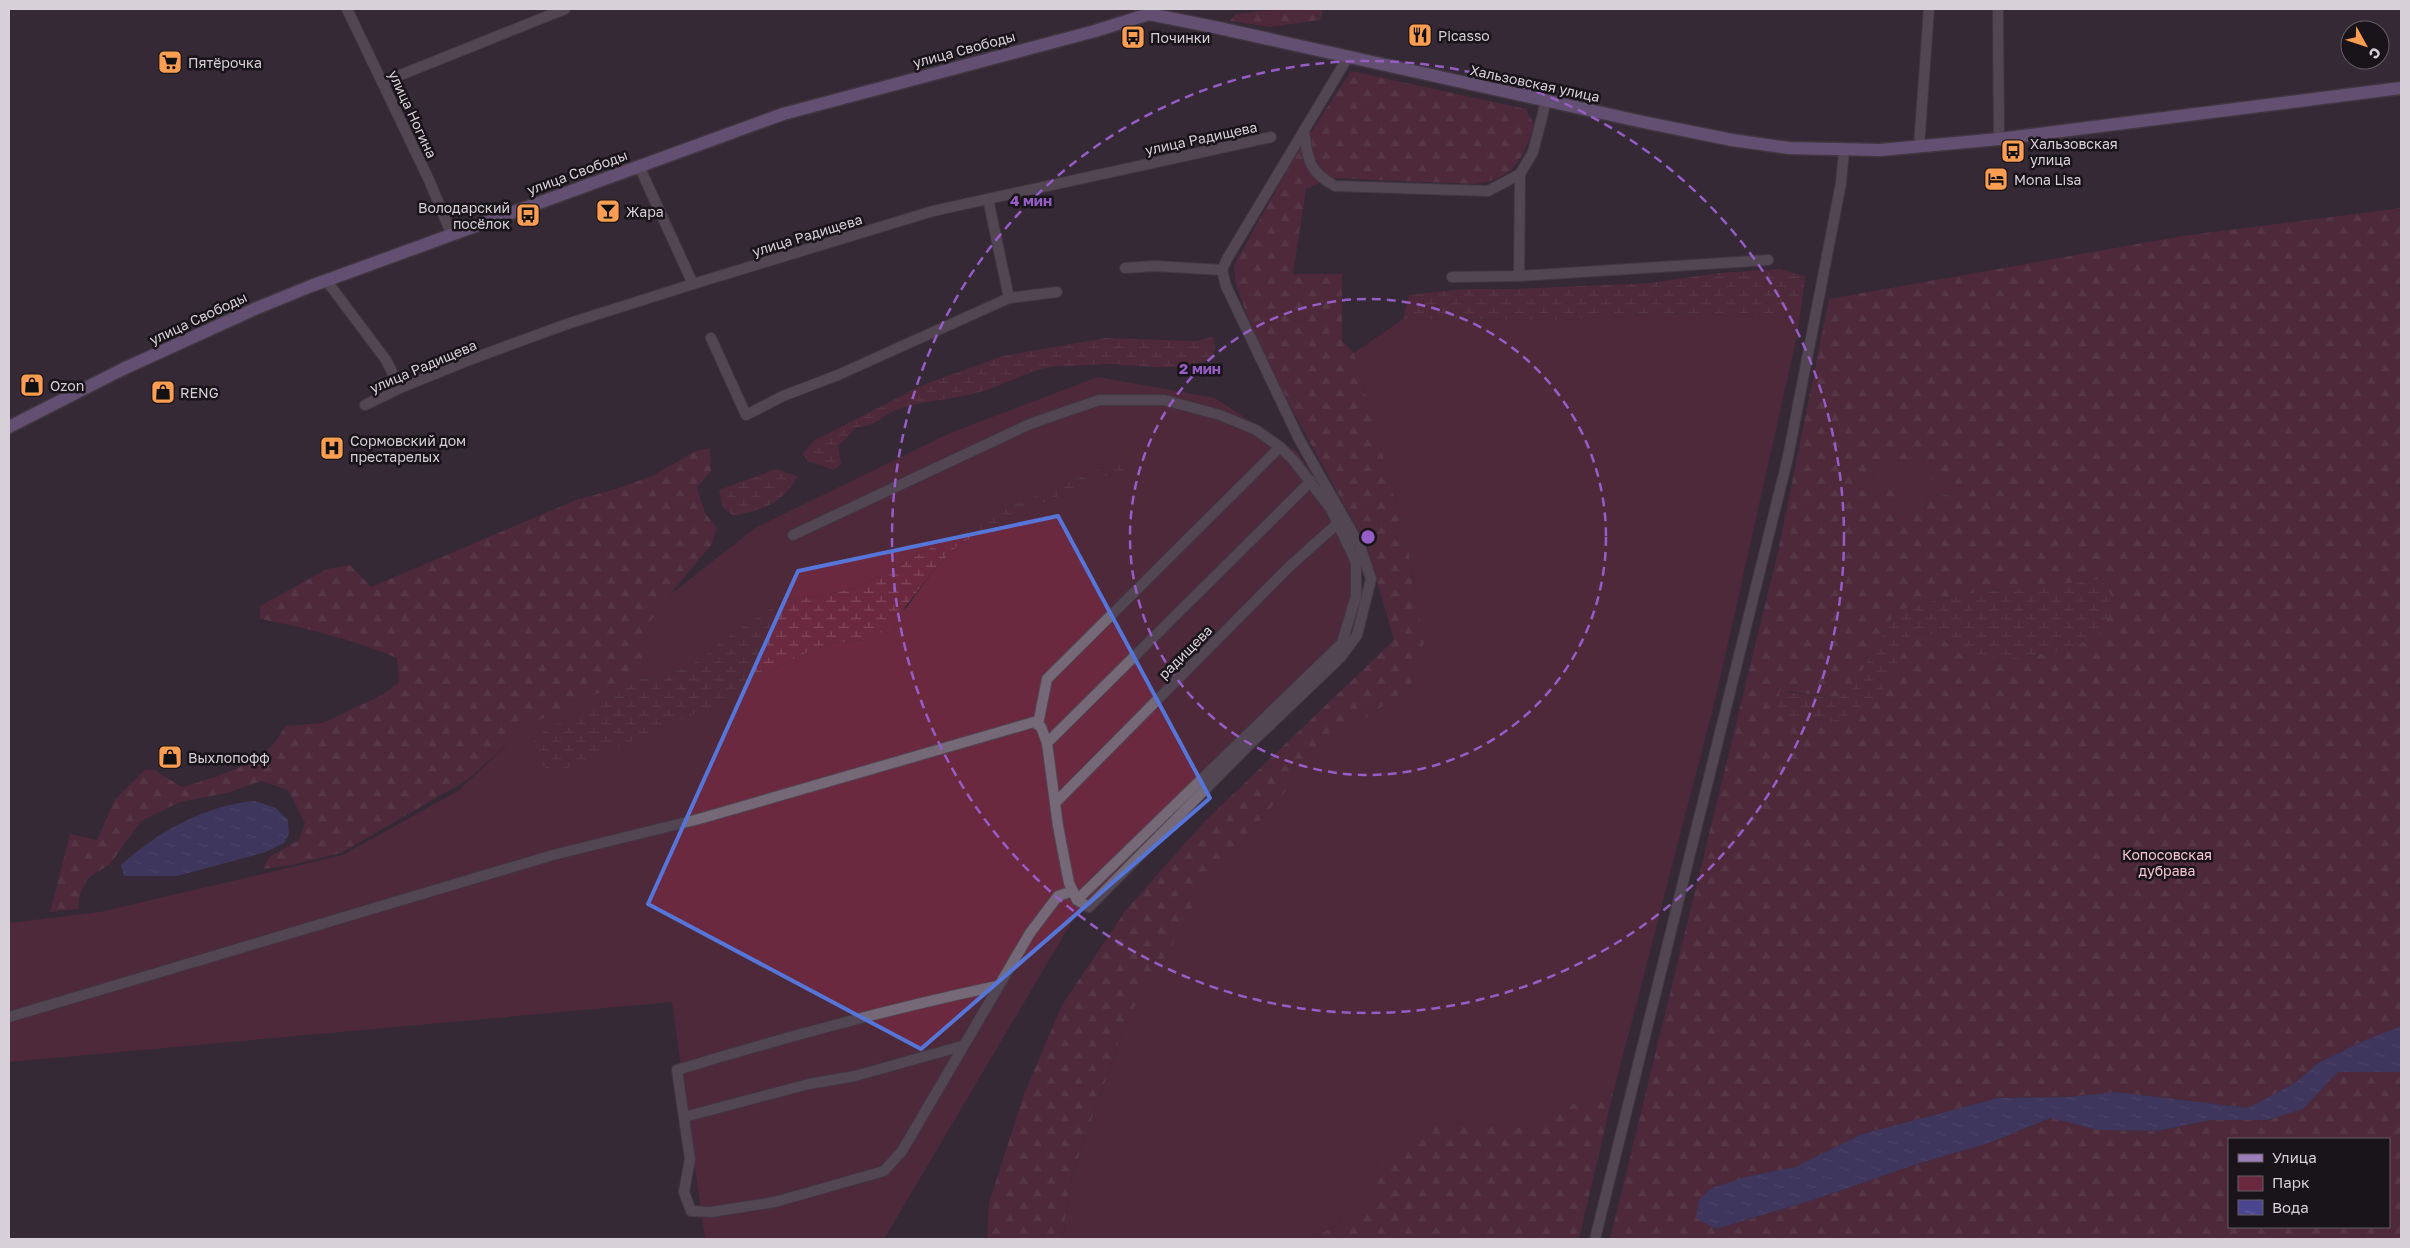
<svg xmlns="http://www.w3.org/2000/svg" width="2410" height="1248" viewBox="0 0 2410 1248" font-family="'Golos Text',sans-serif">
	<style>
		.green { fill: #6b2940; fill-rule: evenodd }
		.forest { fill: url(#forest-firs); fill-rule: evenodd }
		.wetland { fill: url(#wetland-marsh) }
		.water { fill: url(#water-ripples) }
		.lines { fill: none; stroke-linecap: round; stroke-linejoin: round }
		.street-casing { stroke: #504751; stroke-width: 12 }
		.primary-casing { stroke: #504751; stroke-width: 15 }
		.street { stroke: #766977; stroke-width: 10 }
		.primary { stroke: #9b7dba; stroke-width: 12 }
		.marked { fill: none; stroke: #5575d8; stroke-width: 4; stroke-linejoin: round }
		.ring { fill: none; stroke: #975dc6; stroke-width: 2.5; stroke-dasharray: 9 6 }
		.labels { text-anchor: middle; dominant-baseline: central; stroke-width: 5; stroke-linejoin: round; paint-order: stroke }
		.poi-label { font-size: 14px; fill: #d7d0d8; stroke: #181419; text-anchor: start }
		.street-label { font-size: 14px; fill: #d7d0d8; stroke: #181419 }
		.park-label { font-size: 14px; fill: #f6c4d1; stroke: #181419 }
		.centre { fill: #975dc6; stroke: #181419; stroke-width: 2.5 }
		.ring-label { font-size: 15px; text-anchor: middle; font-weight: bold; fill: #975dc6; stroke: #181419; stroke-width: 5; stroke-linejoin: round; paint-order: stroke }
	</style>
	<defs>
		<pattern id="forest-firs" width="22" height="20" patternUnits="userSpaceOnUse" patternTransform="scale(1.25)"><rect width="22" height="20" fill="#6b2940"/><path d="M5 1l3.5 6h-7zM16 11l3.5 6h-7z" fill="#7f475b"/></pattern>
		<pattern id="wetland-marsh" width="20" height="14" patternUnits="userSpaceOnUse" patternTransform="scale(1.25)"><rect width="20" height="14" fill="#6b2940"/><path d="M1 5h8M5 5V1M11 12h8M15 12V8" fill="none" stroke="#7f475b"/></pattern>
		<pattern id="water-ripples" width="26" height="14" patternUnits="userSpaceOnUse" patternTransform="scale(1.25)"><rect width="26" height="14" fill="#4c4590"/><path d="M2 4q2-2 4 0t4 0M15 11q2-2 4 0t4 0" fill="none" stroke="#655f9f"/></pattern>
	</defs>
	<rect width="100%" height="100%" fill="#342935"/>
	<!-- green -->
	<g class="green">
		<path d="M1802,303L1797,336L1716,696L1613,1094L1553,1109L1524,1128L1440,1122L1377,1163L1370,1204L1313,1239H1063L1070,1183L1126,1021L1172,946L1202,888L1323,748L1410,687L1424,643L1407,542L1354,353L1403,319L1562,320L1661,313L1779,318Z"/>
		<path d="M1098,377L1215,398L1297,452L1341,514L1358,553L1362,595L1349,641L1080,908L884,1239H705L672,1002L9,1062V923L100,912L343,855L458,791L648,612L755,528L950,433ZM1111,464L1136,467L1104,477L1007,518L958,545L934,570L907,607L862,640L832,643L803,654L763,675L546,729L609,699L639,679L665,678L701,659L724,639L784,600L818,596L856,588L999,511Z"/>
		<path d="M1866,460L1932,461L1954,487L1953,495L1928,496L1925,509L1908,516L1894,510L1879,497L1854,487L1875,479Z"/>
	</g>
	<!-- forest -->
	<g class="forest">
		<path d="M1282,9H1323L1320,20L1270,27L1230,21L1235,14Z"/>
		<path d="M1351,71L1526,109L1534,125C1523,160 1514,179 1474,184L1330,178L1306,189L1293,274H1342V341L1354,353L1407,542L1424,643L1410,687L1323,748L1202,888L1172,946L1126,1021L1070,1182L1063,1239H987L989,1203L1024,1094L1062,1005L1126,910L1205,821L1394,640L1367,547L1296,417L1255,336L1236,285L1234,265L1294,158Z"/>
		<path d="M2401,208V1026L2363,1041L2318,1063L2296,1082L2248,1108L2117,1092L2067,1097L1998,1098L1862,1134L1795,1167L1745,1177L1716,1229L1816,1199L1920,1163L1989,1143L2052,1118L2098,1130L2157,1131L2211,1120H2268L2303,1109L2338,1072H2401V1239H1610L1778,552L1829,299L2182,236ZM1866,460L1932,461V480L1953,487V495L1928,496L1925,509L1919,506L1908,516L1894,510L1903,500L1889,488L1879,497L1855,487L1875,479ZM2033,588L2100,632L2068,650L2006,659H1970L1936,635L1911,631L1896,666L1879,695L1776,709L1788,691L1835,698L1851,691L1893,616L1913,605L1977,592ZM2229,1139H2389V1227H2229Z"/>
		<path d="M710,448L711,471L697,488L705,513L717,528L712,544L675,588L647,626L642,661L626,682L579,701L529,725L467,780L341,853L291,865L263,869L269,857L299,840L305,823L288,790L261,781L227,793L180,802L141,821L110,864L88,878L80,895L78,909L50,912L70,834L97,840L114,801L146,769L154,770L182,787C203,781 252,766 267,751C275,744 280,734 286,726L323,723L382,695L399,682L397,658C353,640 307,628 260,619V606L327,569L350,565L371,587L576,500L616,489L652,476L696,451Z"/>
		<path d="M1613,1094L1579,1239H1313L1370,1204L1377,1163L1440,1122L1524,1128L1553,1109Z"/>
	</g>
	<!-- wetland -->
	<g class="wetland">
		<path d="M1780,269L1805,276L1802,303L1779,318L1661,313L1562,320L1403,319L1409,295L1464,289H1513L1650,283L1719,273Z"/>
		<path d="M1213,337C1230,380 1134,365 1113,364C1095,364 1077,366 1060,366C1032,367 1007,385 980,392C952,400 921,400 894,411C881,417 872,428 857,427L838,446L841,464L834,470L808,461L802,454L815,440L923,385L1003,356L1105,338L1195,341Z"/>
		<path d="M1130,462L1137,468L1104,477L1007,518L958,545L934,570L887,630L862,640L832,643L803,654L763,675L709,708L582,763L551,773L535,758L531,744L546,729L609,699L639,679L665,678L701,659L724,639L784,600L818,596L856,588L999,511L1111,464Z"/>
		<path d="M776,469L797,476V478C780,505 764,509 734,516L723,508L719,490Z"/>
		<path d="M2101,579L2116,603L2100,632L2069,650L2006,659H1970L1936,635L1912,631L1896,666L1879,695L1840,720L1812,722L1785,720L1776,709L1780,691L1835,698L1851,691L1893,616L1913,605L1977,592L2033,588Z"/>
	</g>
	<!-- water -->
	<g class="water">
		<path d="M255,801L276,808L288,820L289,834L284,843L266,852L177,876H124L121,865C157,832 206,805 255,801Z"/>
		<path d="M2401,1026V1072H2338L2303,1109L2268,1120H2211L2157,1131L2098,1130L2051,1118L1989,1143L1920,1163L1816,1199L1716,1229L1696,1218L1699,1200L1710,1189L1745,1177L1795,1167L1862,1134L1998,1098L2067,1097L2117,1092L2248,1108L2296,1082L2318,1063L2363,1041Z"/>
	</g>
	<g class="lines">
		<!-- street casing -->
		<g class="street-casing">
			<g id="street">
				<path d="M347,9L429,180L451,233"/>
				<path d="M1998,9L1999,139"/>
				<path d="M383,82L565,9"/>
				<path d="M1304,131C1308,160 1308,171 1335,186L1488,191L1520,174"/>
				<path d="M1919,146L1929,9"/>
				<path d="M639,166L693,284"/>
				<path d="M988,199L1009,298"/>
				<path d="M1125,268L1155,266L1222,270"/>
				<path d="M1519,276L1520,174L1533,152L1546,101"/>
				<path d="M1452,277L1519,276L1768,260"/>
				<path d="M326,280L386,360L400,388"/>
				<path d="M711,338L746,415L783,396L838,375L1009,298L1057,292"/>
				<path d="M365,405L400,388L469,360L567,324L693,284L933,211L1271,137"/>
				<path d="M793,535L1030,424L1099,400H1164L1220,415L1256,430L1280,447L1294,461L1331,509L1356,562V596L1342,643L1077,900"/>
				<path d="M1038,724L1047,679L1280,447"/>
				<path d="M1047,743L1311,481"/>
				<path d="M1055,803L1289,567L1338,523"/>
				<path d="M997,986C889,1009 782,1038 677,1070L690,1159L684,1192L691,1211L711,1212L775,1202L884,1171L902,1151L1030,933L1058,896L1073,891"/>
				<path d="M9,1017L553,855L699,819L1034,722L1041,727L1047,743L1058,826L1069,883L1077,900L1089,907L1250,744L1340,658L1357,635L1371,579L1360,546L1299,439L1226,286L1222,270L1227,259L1348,57"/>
				<path d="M684,1117L809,1084L855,1076L962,1046"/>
				<path d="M1595,1239L1788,457L1841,183L1844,151"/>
			</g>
		</g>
		<!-- primary casing -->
		<g class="primary-casing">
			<path id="primary" d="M9,427L123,369L257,308L311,286L783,114L1095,31L1149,14L1219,28L1643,122L1732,140L1789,148L1880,150L1999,139L2401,88"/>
		</g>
		<!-- street -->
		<use href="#street" class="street"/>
		<!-- primary -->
		<use href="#primary" class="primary"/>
	</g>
	<!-- marked area -->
	<path d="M0 0H2410V1248H0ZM1058,516L1210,798L921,1049L648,904L798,571Z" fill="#342935" fill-opacity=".55" fill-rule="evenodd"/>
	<path class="marked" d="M1058,516L1210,798L921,1049L648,904L798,571Z"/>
	<!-- distance rings -->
	<g class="ring">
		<circle cx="1368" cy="537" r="238"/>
		<circle cx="1368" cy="537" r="476"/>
	</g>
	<!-- icons -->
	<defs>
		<g id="restaurant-square" transform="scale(1.25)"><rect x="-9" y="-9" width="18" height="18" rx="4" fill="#fb9e51" stroke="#181419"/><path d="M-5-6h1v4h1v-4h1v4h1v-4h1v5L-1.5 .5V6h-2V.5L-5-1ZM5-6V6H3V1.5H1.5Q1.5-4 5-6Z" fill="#111"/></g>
		<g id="bus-square" transform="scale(1.25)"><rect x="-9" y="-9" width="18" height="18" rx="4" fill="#fb9e51" stroke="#181419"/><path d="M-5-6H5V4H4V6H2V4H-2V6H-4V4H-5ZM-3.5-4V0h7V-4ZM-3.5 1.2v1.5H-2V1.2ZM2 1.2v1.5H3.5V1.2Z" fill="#111"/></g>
		<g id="supermarket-square" transform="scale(1.25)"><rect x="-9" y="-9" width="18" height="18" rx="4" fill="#fb9e51" stroke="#181419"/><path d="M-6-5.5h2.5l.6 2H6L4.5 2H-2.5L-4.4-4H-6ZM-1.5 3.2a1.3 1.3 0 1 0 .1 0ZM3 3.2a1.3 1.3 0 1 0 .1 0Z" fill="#111"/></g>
		<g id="hotel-square" transform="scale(1.25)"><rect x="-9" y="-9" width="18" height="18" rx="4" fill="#fb9e51" stroke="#181419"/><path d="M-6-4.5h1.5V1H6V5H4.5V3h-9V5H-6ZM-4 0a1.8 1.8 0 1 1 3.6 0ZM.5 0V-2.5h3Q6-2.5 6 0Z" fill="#111"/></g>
		<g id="bar-square" transform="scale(1.25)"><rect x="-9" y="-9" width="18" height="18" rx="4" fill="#fb9e51" stroke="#181419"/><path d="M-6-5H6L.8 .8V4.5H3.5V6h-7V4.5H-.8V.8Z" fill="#111"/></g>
		<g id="shop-square" transform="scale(1.25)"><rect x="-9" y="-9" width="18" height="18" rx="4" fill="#fb9e51" stroke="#181419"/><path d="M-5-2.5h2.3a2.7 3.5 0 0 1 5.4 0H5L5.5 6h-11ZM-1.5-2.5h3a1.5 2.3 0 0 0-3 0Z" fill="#111"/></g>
		<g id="hospital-square" transform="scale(1.25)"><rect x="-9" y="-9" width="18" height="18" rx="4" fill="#fb9e51" stroke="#181419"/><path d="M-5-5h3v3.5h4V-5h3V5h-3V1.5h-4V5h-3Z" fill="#111"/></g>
	</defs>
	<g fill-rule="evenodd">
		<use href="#restaurant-square" x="1420" y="35"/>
		<use href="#bus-square" x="1133" y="37"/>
		<use href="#supermarket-square" x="170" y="62"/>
		<use href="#bus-square" x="2013" y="151"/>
		<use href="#hotel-square" x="1996" y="179"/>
		<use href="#bar-square" x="608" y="211"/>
		<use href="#bus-square" x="528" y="215"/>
		<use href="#shop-square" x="32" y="385"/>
		<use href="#shop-square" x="163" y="392"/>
		<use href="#hospital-square" x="332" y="448"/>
		<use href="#shop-square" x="170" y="757"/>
	</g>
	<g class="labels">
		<!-- poi labels -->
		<g class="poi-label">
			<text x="1438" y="35">Picasso</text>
			<text x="1150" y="37">Починки</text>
			<text x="188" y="62">Пятёрочка</text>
			<text x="2030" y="143">Хальзовская<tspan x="2030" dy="16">улица</tspan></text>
			<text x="2014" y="179">Mona Lisa</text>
			<text x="510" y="207" text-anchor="end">Володарский<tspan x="510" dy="16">посёлок</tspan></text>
			<text x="626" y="211">Жара</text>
			<text x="50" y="385">Ozon</text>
			<text x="180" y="392">RENG</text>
			<text x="350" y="440">Сормовский дом<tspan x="350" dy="16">престарелых</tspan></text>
			<text x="188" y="757">Выхлопофф</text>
		</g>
		<!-- street labels -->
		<g class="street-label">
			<text transform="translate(964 49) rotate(-15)">улица Свободы</text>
			<text transform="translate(1535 83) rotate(12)">Хальзовская улица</text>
			<text transform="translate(413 114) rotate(65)">улица Ногина</text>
			<text transform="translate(1201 138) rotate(-12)">улица Радищева</text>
			<text transform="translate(577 172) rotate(-20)">улица Свободы</text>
			<text transform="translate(807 235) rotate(-17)">улица Радищева</text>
			<text transform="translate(198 318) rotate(-25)">улица Свободы</text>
			<text transform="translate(423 366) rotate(-23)">улица Радищева</text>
			<text transform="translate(1185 652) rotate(-45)">радищева</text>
		</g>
		<!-- park labels -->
		<g class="park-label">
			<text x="2167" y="854">Копосовская<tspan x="2167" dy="16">дубрава</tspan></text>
		</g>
	</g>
	<circle cx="1368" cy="537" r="8" class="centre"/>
	<g class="ring-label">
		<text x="1031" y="206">4 мин</text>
		<text x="1200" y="374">2 мин</text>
	</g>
	<!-- border -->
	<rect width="2410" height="1248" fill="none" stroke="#d7d0d8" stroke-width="20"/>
	<!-- legend -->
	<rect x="2228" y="1138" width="162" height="90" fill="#181419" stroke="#645f65"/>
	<rect x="2238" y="1154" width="25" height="8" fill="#9b7dba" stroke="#645f65"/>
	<text x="2272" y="1163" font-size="15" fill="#d7d0d8">Улица</text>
	<rect x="2238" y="1176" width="25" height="15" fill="#6b2940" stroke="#645f65"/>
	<text x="2272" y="1188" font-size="15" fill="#d7d0d8">Парк</text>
	<rect x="2238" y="1200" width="25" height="15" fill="url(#water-ripples)" stroke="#645f65"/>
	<text x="2272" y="1213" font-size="15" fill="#d7d0d8">Вода</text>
	<!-- north arrow -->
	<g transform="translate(2365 45) rotate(130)"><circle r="24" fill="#181419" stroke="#645f65"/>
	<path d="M0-4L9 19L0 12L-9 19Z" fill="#fb9e51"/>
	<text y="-8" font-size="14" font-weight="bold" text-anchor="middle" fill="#d7d0d8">С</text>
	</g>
</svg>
